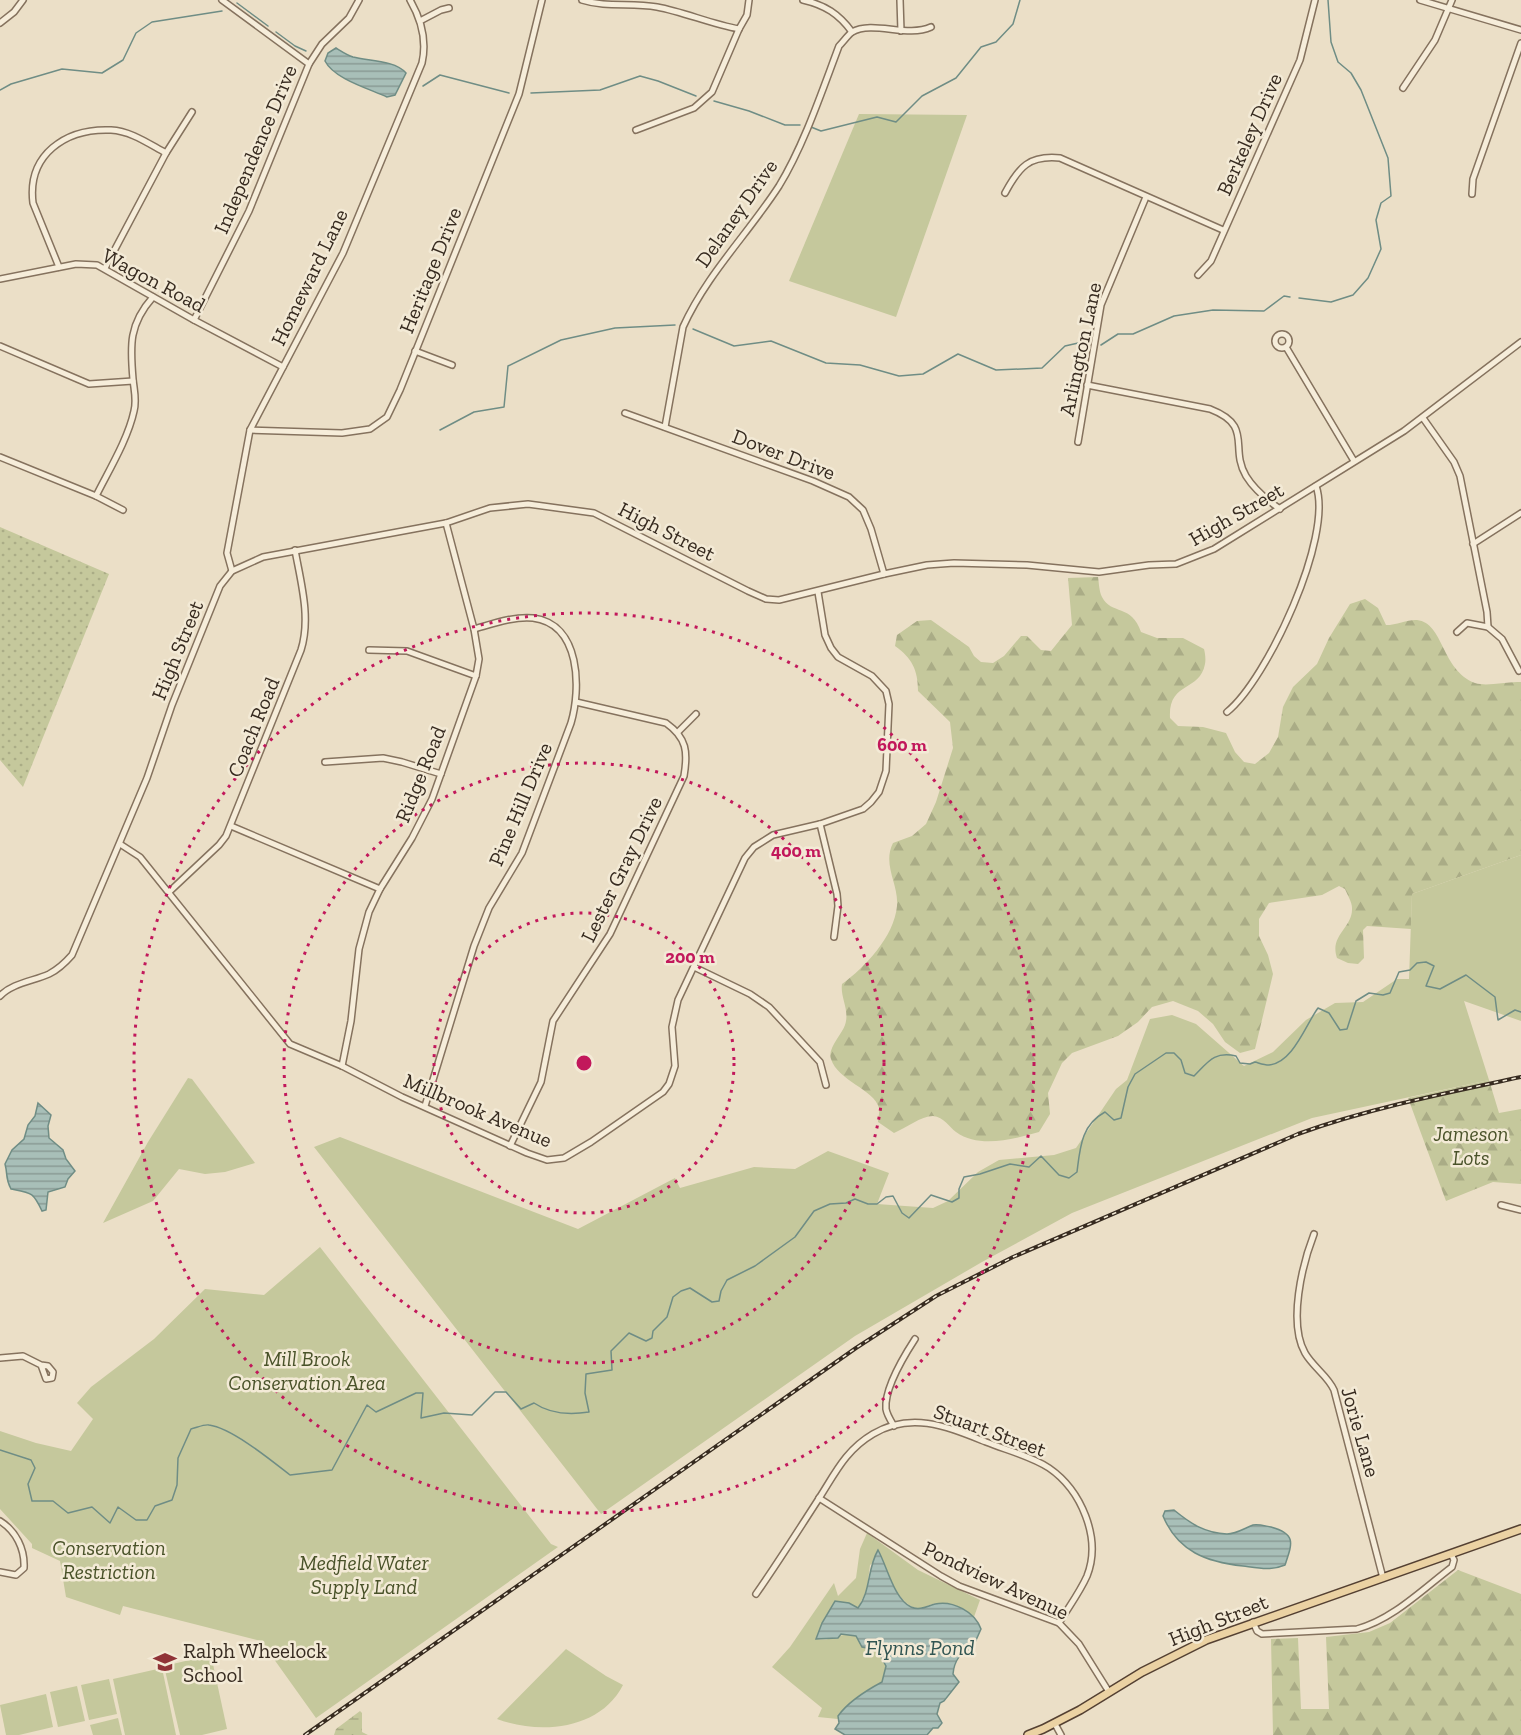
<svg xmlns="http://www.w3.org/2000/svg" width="1521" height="1735" viewBox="0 0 1521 1735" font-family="'Zilla Slab',serif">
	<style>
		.grass { fill: url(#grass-dots) }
		.forest { fill: url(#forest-firs) }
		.wetland { fill: url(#wetland-marsh) }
		.green { fill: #c5c89c }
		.water { fill: url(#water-rules); stroke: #6f8d85; stroke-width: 1.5 }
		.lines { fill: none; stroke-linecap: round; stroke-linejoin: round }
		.stream { stroke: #6f8d85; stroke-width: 1.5 }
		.minor-casing { stroke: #85725e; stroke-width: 8 }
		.major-casing { stroke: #544032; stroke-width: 10 }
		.minor { stroke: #f6edda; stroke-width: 5 }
		.major { stroke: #ebd2a3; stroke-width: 7 }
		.rail-casing { stroke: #372b20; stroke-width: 4 }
		.rail { stroke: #f3ead6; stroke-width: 1.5; stroke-dasharray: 4.5; stroke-linecap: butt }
		.ring { fill: none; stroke: #c2185b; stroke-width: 3; stroke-dasharray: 3 6 }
		.labels { text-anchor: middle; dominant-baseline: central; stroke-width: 5; stroke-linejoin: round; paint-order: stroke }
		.street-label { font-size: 21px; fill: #372b20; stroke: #f3ead6 }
		.park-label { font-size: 21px; font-style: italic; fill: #495229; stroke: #f3ead6 }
		.poi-label { font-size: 21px; fill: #372b20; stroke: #f3ead6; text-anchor: start }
		.water-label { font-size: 22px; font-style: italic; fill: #315552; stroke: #f3ead6 }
		.centre { fill: #c2185b; stroke: #f3ead6; stroke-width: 3 }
		.ring-label { font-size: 18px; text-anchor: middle; font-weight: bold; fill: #c2185b; stroke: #f3ead6; stroke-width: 5; stroke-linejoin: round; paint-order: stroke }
	</style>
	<defs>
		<pattern id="grass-dots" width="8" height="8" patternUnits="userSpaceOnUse" patternTransform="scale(1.5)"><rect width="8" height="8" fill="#c5c89c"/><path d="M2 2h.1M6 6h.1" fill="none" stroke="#aaac86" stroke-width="1.8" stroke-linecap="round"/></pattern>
		<pattern id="forest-firs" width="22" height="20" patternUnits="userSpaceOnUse" patternTransform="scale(1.5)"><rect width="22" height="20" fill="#c5c89c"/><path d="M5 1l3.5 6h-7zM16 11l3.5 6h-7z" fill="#aaac86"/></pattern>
		<pattern id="wetland-marsh" width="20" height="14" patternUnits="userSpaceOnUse" patternTransform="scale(1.5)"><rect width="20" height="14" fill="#c5c89c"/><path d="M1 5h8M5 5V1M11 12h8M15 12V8" fill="none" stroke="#aaac86"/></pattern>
		<pattern id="water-rules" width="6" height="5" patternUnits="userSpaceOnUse" patternTransform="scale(1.5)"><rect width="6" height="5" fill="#a8bfb8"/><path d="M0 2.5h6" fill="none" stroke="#8a9b95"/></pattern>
	</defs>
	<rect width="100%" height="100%" fill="#ebdfc7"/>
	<!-- grass -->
	<path class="grass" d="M0,527L109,574L23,787L0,760Z"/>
	<!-- forest -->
	<g class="forest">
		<path d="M1098,577C1099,583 1099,591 1102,597C1111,615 1132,604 1141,632L1157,638H1183L1204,649C1205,653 1206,659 1205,664C1200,692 1168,681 1170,718L1178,726L1203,727L1226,733L1235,752L1244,762L1255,764L1269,753L1278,737L1283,707L1293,687L1317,664L1329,638L1350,604L1365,599L1378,608L1386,625C1397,625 1409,619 1417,620C1444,623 1441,670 1475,683C1488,687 1506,681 1521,682V855L1412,894L1411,929L1367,926L1363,930L1364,958L1358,964L1348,963L1337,958C1329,935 1353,928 1352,908C1352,902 1347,894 1345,889L1339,886L1322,895L1269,903L1259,919V936L1268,955L1273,974L1255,1049L1240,1053L1225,1042L1213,1024L1198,1011L1173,1001L1152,1007L1138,1022L1118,1036L1072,1053L1062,1063L1048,1093L1050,1114L1039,1132C1013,1139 980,1149 956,1132C949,1127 944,1117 933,1116C921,1116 906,1128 894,1133L878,1122C878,1118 880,1112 879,1108C874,1089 838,1081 831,1059C827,1049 842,1034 845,1025C850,1010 840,998 842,984C865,967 894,937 897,906C899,884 882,865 893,843L912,836L926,824L936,802L953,748L950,722L918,691C918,670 912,658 895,646L897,635L917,621L931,620L969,647L974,656L981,662L993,663L1004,656L1021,636H1027L1041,650L1051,651L1072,625L1068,578Z"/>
		<path d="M1489,1080L1499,1113L1521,1109V1184L1493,1182L1446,1201L1408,1098Z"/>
		<path d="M1458,1570L1521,1594V1735H1273L1271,1639L1298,1638L1301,1709H1329L1326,1637L1369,1632L1390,1623Z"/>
	</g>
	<!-- wetland -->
	<path class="wetland" d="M360,1711L362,1713V1732L368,1735H334L336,1729Z"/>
	<!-- green -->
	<g class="green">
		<path d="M859,114L967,115L896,317L789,281Z"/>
		<path d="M1521,855V1021L1464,1001L1489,1080L1312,1118L1072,1213L982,1262L855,1336L601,1514L314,1147L340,1137L578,1229L675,1178L680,1188L754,1167L795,1169L828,1151L889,1173L877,1204L933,1208L948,1201L978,1172L999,1160L1054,1155L1076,1148L1116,1089L1127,1080L1150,1019L1172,1015L1196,1024L1244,1066L1273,1052L1306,1020L1335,1003L1363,1002L1397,979H1409L1412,894Z"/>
		<path d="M188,1078L192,1079L255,1163L225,1172L205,1174L179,1169L153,1201L103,1223L148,1142Z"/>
		<path d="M320,1247L551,1544L558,1547L316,1718L261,1641L123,1606L120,1615L66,1597L60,1561L32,1548V1544L0,1509V1431L36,1443L71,1451L93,1419L77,1403L91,1387L154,1339L205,1289L264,1295Z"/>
		<path d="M867,1533L918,1570L980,1600L974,1617C967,1613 946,1604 938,1603C932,1603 925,1608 919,1608C901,1609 886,1572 881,1557L870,1565L867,1589L858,1608L836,1602L827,1614L817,1639C834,1642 838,1631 856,1636L862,1647C876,1647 881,1655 886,1666L882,1682C867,1689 848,1702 838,1716V1719L818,1717L822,1708L772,1667L790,1647L834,1583L838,1596L856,1578L860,1549Z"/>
		<path d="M566,1649L606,1676L623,1685C600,1730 540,1735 497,1719Z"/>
		<path d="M211,1655L227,1729L202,1735H180L164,1666Z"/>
		<path d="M162,1668L176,1735H125L113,1679Z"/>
		<path d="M109,1679L117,1714L89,1720L81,1685Z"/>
		<path d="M77,1686L85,1721L58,1727L50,1692Z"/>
		<path d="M46,1694L53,1727L19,1735H6L0,1705Z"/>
		<path d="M118,1718L122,1735H93L90,1725Z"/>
	</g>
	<!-- water -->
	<g class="water">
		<path d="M336,48C341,51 347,55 353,57C368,61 395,60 406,73L395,95L387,97C370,89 334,79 325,61L328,53Z"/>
		<path d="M38,1103L51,1115L48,1126L49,1138L63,1150L66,1159L75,1171L68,1179L65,1187L48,1192L46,1210L42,1211C33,1192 32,1193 11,1189C5,1178 8,1175 5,1164L12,1150L24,1139L28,1125L35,1116Z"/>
		<path d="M1174,1510C1191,1524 1205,1533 1227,1534C1236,1534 1245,1528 1253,1525C1259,1524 1265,1526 1271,1527C1297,1534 1292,1544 1285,1565C1271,1571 1258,1568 1243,1566C1207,1562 1178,1552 1163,1516L1165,1511Z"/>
		<path d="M878,1550C887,1566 894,1599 911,1607C920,1611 927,1606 935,1604C953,1600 975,1612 981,1629L972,1649C960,1652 954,1662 953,1674L959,1682L944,1701L940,1703L937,1714L942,1723L938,1728H933L927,1735H845L835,1729L839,1723L838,1716C848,1702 867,1690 882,1682L886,1666L877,1650L862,1647L856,1636L841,1634L838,1638L816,1639L822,1623L835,1601L849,1603L858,1608C871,1591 867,1569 878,1550Z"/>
	</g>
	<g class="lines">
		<!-- stream -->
		<g class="stream">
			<path d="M237,3L268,26"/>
			<path d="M276,32L295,46L306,51"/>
			<path d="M423,86L440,75L509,93"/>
			<path d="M0,90L11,84L62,69L102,73L123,60L136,33L152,22L222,11"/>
			<path d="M531,93L600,90L640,76L658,81L696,96"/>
			<path d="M714,101L749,111L785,125H800"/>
			<path d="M811,127L821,131L877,117L896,122L922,96L956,78L981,47L996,42L1013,24L1020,0"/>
			<path d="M1299,298L1331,302L1353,295L1368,278L1381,249L1376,220L1381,203L1391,196L1388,158L1361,90L1351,73L1338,62L1331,42L1328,0"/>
			<path d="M693,329L734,346L771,341L826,363L860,365L899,376L923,374L958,354L996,370L1042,368L1065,346L1087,341"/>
			<path d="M1101,345L1118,334H1133L1174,316L1213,310L1264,311L1284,296L1290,297"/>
			<path d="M440,430L474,412L504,407L508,366L561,340L615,328L675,325"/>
			<path d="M0,1450L31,1460L35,1468L28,1484L32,1501H53L68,1513L92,1507L110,1523L118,1507L136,1520H147L155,1506L172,1500L177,1485L178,1458L191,1429C196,1428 204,1424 209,1425C232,1428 272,1461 290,1475L332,1470L367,1405L376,1412L416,1393H423L421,1418L444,1413L472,1415L495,1392H506L521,1409L534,1403C550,1414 570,1415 589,1412L585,1393L586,1374L612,1370L611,1351L629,1333L646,1341L652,1338L653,1331L667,1317L673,1297L681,1291L690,1288L712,1302L719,1301L721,1291L727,1280L755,1266L795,1237L814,1211L830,1204L846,1203L855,1199L868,1204H877L886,1197L893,1196L902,1213L909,1218L931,1195L952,1202L959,1198V1189L964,1177L980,1174L1010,1164L1029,1167L1041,1156L1059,1175L1069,1178L1077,1172C1080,1148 1081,1125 1105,1112L1114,1120L1121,1118L1128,1087L1135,1074L1166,1053H1174L1181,1060L1185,1073L1194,1076C1208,1062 1214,1051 1236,1056L1240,1063L1250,1064L1255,1062C1259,1063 1264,1065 1269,1065C1293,1063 1306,1024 1318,1008L1329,1013L1340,1030L1347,1029L1356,1001L1369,993L1383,995L1390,993L1399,972L1410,970L1417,963L1426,962L1434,966L1426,986L1440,989L1466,975L1495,997L1498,1020L1515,1010L1521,1012"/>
		</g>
		<!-- minor casing -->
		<g class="minor-casing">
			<g id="minor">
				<path d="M222,0L309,64"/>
				<path d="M582,0C607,8 632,2 657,7C684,12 711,24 739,29"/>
				<path d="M803,0C825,5 839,14 852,32"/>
				<path d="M900,0L901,31"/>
				<path d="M1420,0L1521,30"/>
				<path d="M420,21L441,10L449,8"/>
				<path d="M0,23L14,12L23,0"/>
				<path d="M1403,88L1435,40L1452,0"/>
				<path d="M636,130L694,108L712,92L739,29L747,15L749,0"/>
				<path d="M1005,193C1019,167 1029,155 1060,158L1223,230"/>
				<path d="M1472,194L1473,179L1521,43"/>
				<path d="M59,267L33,203C27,155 65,128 111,130C131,131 149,144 166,153"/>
				<path d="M105,268L166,153L192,112"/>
				<path d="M1198,275L1211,261L1300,60L1315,0"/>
				<path d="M0,279L76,264L97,265L194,320L283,367"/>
				<path d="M194,320L249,211L309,64L322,44L349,18L359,0"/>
				<circle cx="1282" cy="341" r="7"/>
				<path d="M0,346L89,384L133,381"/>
				<path d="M1286,347L1354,461"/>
				<path d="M415,351L452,365"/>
				<path d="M1087,385L1210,409C1254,426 1229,447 1246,476C1254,489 1267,500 1280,509"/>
				<path d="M625,413L813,481L849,497L863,510L871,529L884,574"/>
				<path d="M1423,418L1454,462L1460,476L1487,612L1488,627L1502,639L1519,671"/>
				<path d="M665,427L683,327C707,274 748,234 779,186C804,145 822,91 839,46C843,42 848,35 852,32C873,20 907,38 931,27"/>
				<path d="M250,430L342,433L370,429L387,417L400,390L519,94L542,0"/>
				<path d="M1078,442L1101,305L1146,197"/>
				<path d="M0,457L96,496L123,510"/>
				<path d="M96,496C109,470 128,439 134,411C137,400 134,390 133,379C130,345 129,324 153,297"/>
				<path d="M1473,544L1521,513"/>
				<path d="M232,571L227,553L250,430L343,253L422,63C427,41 421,19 410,0"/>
				<path d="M1457,632L1467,623L1488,627"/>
				<path d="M369,650L407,651L476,676"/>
				<path d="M1227,712C1267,680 1334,536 1316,486"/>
				<path d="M678,732L696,714"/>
				<path d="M325,762L383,758L402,762L441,774"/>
				<path d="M820,824L837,894L838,906L834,937"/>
				<path d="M231,826L380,889"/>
				<path d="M120,844L140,857L290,1044L342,1066L402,1097L527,1153L547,1160L564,1158L591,1142L663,1092L669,1084L675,1066L672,1027L678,1000L745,858L754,847L773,835L820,824L863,809L871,802L879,792L886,771L889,704L886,691L872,676L838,657L831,648L825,635L818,592"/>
				<path d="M169,892L219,845L226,836L301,650C311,618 301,583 295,550"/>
				<path d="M694,967L750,994L769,1007L820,1062L826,1085"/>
				<path d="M0,996C12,983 34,981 49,974C59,969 65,963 72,955L147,778L172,705L220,586L232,571L263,557L446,523L490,508L528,504L594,513L748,591L766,599L779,600L884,574L927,565L954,563L1027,565L1099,572L1149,565L1176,564L1214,549L1404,431L1521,342"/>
				<path d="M342,1066L351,1021L359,949L369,912L380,889L412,838L432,799L476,676L479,659L474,629L446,523"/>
				<path d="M425,1106L474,946L489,908L522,853L571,723C581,689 581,624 533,618C514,616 492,624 474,629"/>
				<path d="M510,1146L541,1082L553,1021L610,934L684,776C688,752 687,738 666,723L576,702"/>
				<path d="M1501,1205L1521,1210"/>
				<path d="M1314,1234C1302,1265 1288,1323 1305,1353C1313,1367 1328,1376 1334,1390L1383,1578"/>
				<path d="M0,1358L23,1356L41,1365L48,1366L53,1372L52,1378L46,1379L41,1365"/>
				<path d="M894,1426C891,1421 887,1415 886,1409C884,1388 904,1356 915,1339"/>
				<path d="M819,1498L941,1576L959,1586L1059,1623L1079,1644L1109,1692"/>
				<path d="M0,1521C16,1531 25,1549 24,1568L16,1575L0,1572"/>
				<path d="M756,1594C777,1564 796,1534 816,1503C834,1476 844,1451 873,1434C912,1411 948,1427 986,1442C1006,1450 1031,1456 1049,1468C1081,1490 1102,1538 1087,1576C1080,1592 1068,1608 1059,1623"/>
				<path d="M1253,1622L1257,1631L1262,1634L1357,1629C1392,1620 1423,1589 1452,1567L1454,1560L1451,1554"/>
				<path d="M1055,1724L1061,1735"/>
			</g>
		</g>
		<!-- major casing -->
		<g class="major-casing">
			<path id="major" d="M1028,1735L1043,1729L1080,1710L1142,1672L1206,1640L1521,1529"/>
		</g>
		<!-- minor -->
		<use href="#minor" class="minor"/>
		<!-- major -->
		<use href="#major" class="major"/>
		<!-- rail casing -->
		<g class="rail-casing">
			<path id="rail" d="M305,1735L856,1348L936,1296L1013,1257L1298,1134C1370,1108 1446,1093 1521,1077"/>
		</g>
		<!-- rail -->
		<use href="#rail" class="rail"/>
	</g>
	<!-- distance rings -->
	<g class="ring">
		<circle cx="584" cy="1063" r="150"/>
		<circle cx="584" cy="1063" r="300"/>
		<circle cx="584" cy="1063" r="450"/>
	</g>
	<!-- icons -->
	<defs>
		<g id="school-bare" transform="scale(1.8)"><path d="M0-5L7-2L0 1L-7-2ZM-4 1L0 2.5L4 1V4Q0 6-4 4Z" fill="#903337" stroke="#f3ead6" stroke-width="2.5" paint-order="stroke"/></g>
	</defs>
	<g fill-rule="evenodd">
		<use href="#school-bare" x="165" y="1662"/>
	</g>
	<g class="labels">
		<!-- street labels -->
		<g class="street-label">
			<text transform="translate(1249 134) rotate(-66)">Berkeley Drive</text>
			<text transform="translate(255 149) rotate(-67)">Independence Drive</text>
			<text transform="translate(736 213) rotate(-55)">Delaney Drive</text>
			<text transform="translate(430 270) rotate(-68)">Heritage Drive</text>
			<text transform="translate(309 277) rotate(-64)">Homeward Lane</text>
			<text transform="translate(154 280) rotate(28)">Wagon Road</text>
			<text transform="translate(1080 349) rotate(-78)">Arlington Lane</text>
			<text transform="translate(784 454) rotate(21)">Dover Drive</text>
			<text transform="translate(1236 514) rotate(-30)">High Street</text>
			<text transform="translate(667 531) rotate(27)">High Street</text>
			<text transform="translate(177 650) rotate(-68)">High Street</text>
			<text transform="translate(253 727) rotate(-68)">Coach Road</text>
			<text transform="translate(420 774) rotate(-68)">Ridge Road</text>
			<text transform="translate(520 804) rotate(-67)">Pine Hill Drive</text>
			<text transform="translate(621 869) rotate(-64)">Lester Gray Drive</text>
			<text transform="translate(478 1110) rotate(23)">Millbrook Avenue</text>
			<text transform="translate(990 1430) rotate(20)">Stuart Street</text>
			<text transform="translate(1361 1432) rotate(74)">Jorie Lane</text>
			<text transform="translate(996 1580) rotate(25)">Pondview Avenue</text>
			<text transform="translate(1218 1620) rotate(-22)">High Street</text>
		</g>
		<!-- park labels -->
		<g class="park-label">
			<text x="1471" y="1133">Jameson<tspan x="1471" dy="24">Lots</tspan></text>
			<text x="307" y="1358">Mill Brook<tspan x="307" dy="24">Conservation Area</tspan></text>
			<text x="109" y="1547">Conservation<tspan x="109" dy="24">Restriction</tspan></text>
			<text x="364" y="1562">Medfield Water<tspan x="364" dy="24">Supply Land</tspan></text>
		</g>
		<!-- poi labels -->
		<g class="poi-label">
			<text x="183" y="1650">Ralph Wheelock<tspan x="183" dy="24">School</tspan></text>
		</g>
		<!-- water labels -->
		<g class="water-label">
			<text x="920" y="1647">Flynns Pond</text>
		</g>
	</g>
	<circle cx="584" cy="1063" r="9" class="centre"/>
	<g class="ring-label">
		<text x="902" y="751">600 m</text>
		<text x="796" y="857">400 m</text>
		<text x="690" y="963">200 m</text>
	</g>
</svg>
